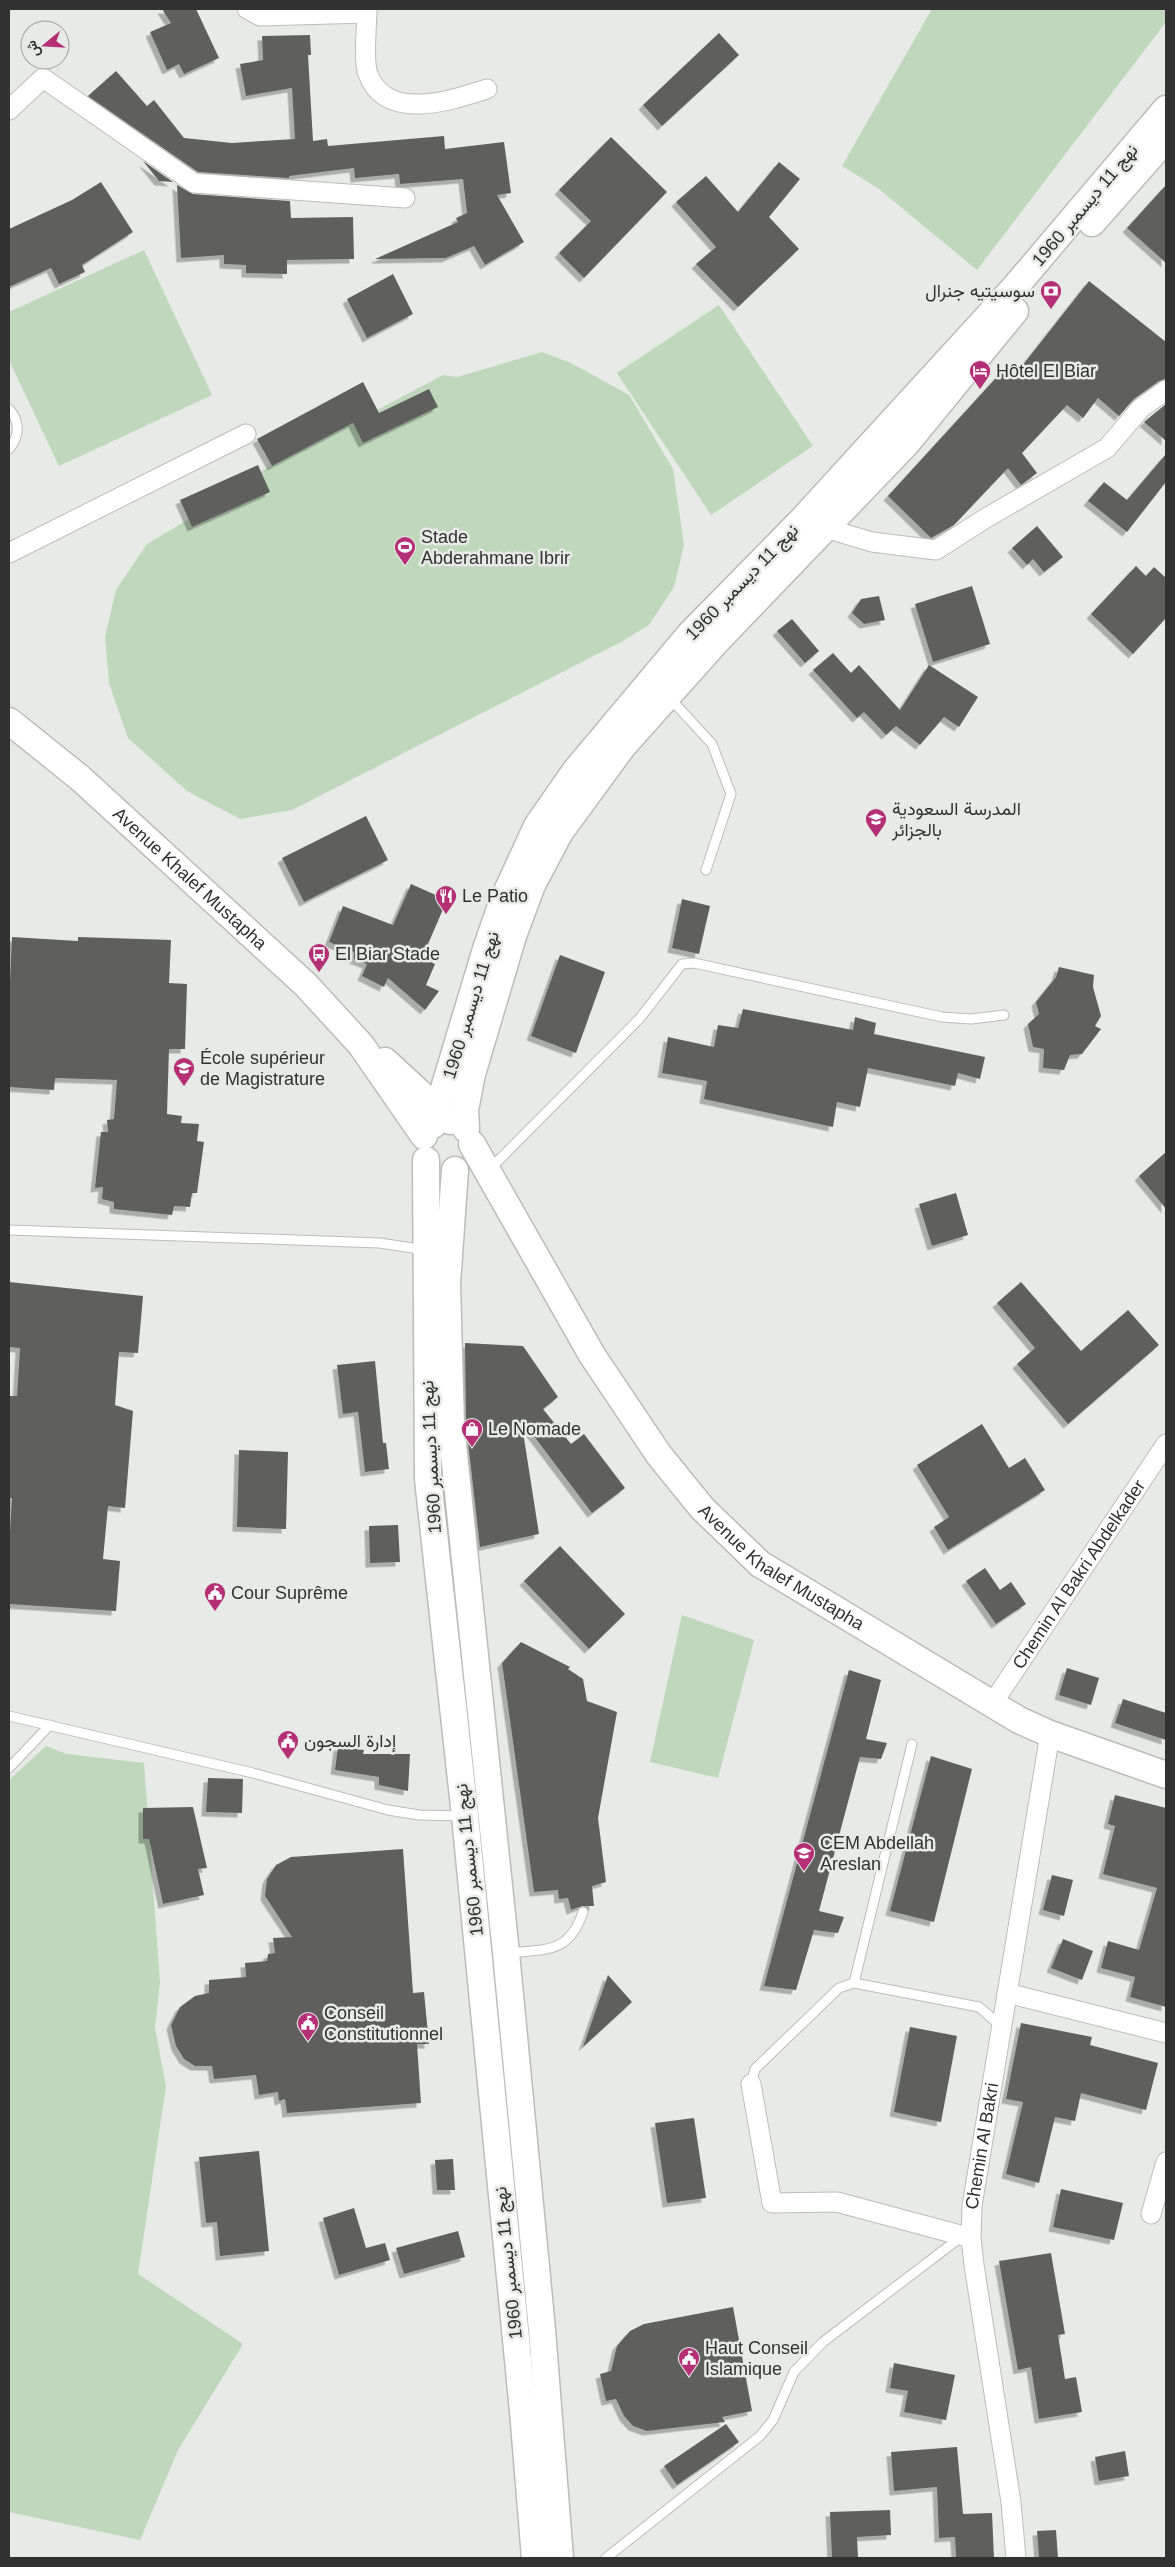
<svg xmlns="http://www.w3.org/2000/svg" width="1175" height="2567" viewBox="0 0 1175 2567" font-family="Arial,Vazirmatn,sans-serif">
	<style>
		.green { fill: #bfd8bc }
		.building { fill: #5e615d; filter: url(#shadow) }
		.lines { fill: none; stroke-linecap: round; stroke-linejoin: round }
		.service-casing { stroke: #babdb9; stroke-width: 11 }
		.minor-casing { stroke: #babdb9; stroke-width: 21 }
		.secondary-casing { stroke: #babdb9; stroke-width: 29 }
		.service { stroke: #fff; stroke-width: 9 }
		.minor { stroke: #fff; stroke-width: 19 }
		.secondary { stroke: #fff; stroke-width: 26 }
		.labels { text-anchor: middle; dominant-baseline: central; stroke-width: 5; stroke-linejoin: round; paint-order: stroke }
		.street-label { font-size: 18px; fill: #313231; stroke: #e7eae6 }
		.poi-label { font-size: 18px; fill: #313231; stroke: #e7eae6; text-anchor: start }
	</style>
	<defs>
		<filter id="shadow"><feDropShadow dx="-4.5" dy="4.5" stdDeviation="0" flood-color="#0004"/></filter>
	</defs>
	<rect width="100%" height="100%" fill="#e7eae6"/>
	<!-- green -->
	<g class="green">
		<path d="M932,9H1166V22L977,270L879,189L842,166Z"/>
		<path d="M144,250L212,395L59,466L9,360V312Z"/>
		<path d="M719,305L813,446L711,515L617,373Z"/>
		<path d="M542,352L571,363L629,395L673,469L684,545L674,587L649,625L621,642L292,810L240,819L187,791L128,738L109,683L105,637L116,590L147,544L211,506V494L272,466L443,375L457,377Z"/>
		<path d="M682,1615L754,1640L718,1778L650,1762Z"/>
		<path d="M46,1746L67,1754L144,1763L160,1982L155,2028L166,2086L138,2274L243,2344L178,2450L140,2540L9,2512V1780Z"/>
	</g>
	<!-- building -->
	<g class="building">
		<path d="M162,9H196L219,58L184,74L179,64L167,70L150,32L171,23Z"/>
		<path d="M719,33L739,55L662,126L643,105Z"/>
		<path d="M310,35L311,55H308L313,141L327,139L328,146L444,136L445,149L504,142L511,193L497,195L524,242L485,265L474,246L446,258L375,259L458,222L456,218L467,213L463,179L400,184L399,174L355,178L354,168L289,176V178L198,172L88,96L116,71L147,106L154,100L184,138L232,143L295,139L292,88L246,96L240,64L263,60L262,36Z"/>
		<path d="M611,137L667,192L584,278L559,253L591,221L559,190Z"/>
		<path d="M143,161L173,182L159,181Z"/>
		<path d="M779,162L800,179L769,217L799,249L738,307L696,264L716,247L676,202L706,176L738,212Z"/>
		<path d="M101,182L133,232L82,265L85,272L59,284L51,268L9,287V229L72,200Z"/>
		<path d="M177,185L193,194L290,201L291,218L353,217L354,259L287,260V274L246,273V265L224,264V255L181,258Z"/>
		<path d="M1166,185V263L1127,228Z"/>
		<path d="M393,274L413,314L367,338L347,299Z"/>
		<path d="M1089,281L1166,342V379L1159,381L1134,399L1119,416L1098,398L1083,418L1067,405L1022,453L1037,473L1021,485L1008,468L954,525L931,538L888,496L1006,367L1015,375Z"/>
		<path d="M363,382L379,413L429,389L438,407L363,443L353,423L272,466L257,439Z"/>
		<path d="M1166,404V441L1144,422Z"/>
		<path d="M1166,454V482L1127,532L1088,501L1104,482L1127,500Z"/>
		<path d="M258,465L270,492L192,527L180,500Z"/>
		<path d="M1037,526L1063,557L1044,572L1033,559L1027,565L1012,548Z"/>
		<path d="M1136,566L1146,576L1154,567L1166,578V618L1133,654L1091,614Z"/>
		<path d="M972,586L990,644L933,662L915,604Z"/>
		<path d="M879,596L885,620L864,624L852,613L861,599Z"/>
		<path d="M792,619L819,651L805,663L777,631Z"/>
		<path d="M833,653L851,673L859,665L900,710L929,665L978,697L959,727L944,717L920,745L896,726L886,735L864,712L857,718L813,670Z"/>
		<path d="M366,816L388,860L304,902L282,858Z"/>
		<path d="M411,884L447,900L422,958L435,964L426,985L439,991L425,1010L388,978L384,987L362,976L367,964L354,959V952L329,942L343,906L393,925Z"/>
		<path d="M682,899L710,906L699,954L672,948Z"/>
		<path d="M12,937L78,941V937L171,940L169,983L187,984L185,1049H169L167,1114L182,1116L181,1123L199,1124L197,1141L204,1142L197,1193H192L190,1207L174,1206L172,1215L114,1209V1202L102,1199L103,1187L95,1188L101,1132H108L107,1120L114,1119L117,1080L55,1078L54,1090L9,1087V1004Z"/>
		<path d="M560,955L605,972L576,1053L531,1036Z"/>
		<path d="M1059,967L1094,975L1093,987L1101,1016L1095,1026L1101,1029L1082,1054L1070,1055L1064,1070L1043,1068L1044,1049L1033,1047L1028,1024L1039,1014L1036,1002L1056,977Z"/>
		<path d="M743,1009L853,1030L855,1017L876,1023L874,1034L985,1057L980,1079L958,1073L955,1086L868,1068L860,1107L837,1102L833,1127L704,1099L707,1081L662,1073L668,1037L714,1047L718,1025L738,1028Z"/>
		<path d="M1166,1152V1209L1139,1176Z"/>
		<path d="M956,1193L968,1235L932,1246L919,1204Z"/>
		<path d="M9,1282L143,1296L138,1353L119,1352L115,1405L133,1411L125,1508L108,1506L103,1559L120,1561L116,1611L9,1604V1548L12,1498H9V1396H17L20,1348L9,1347Z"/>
		<path d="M1021,1282L1081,1351L1128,1310L1159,1345L1068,1424L1017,1364L1035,1348L997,1303Z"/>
		<path d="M465,1343L523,1346L558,1397L543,1409L571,1444L584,1434L625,1488L592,1513L521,1419L539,1534L480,1547L466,1424Z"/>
		<path d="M375,1361L383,1443H386L389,1469L365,1472L358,1412L343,1414L337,1365Z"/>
		<path d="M982,1424L1009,1468L1025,1458L1045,1490L948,1550L934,1527L949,1517L917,1465Z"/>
		<path d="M239,1450L288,1452L286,1529L237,1527Z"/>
		<path d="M398,1525L400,1562L370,1563L369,1526Z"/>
		<path d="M560,1546L625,1614L589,1649L524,1581Z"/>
		<path d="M985,1568L1000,1590L1011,1582L1026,1604L996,1624L966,1581Z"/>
		<path d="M521,1642L570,1667L568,1669L583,1679L587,1701L617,1712L598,1818L606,1882L592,1886L594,1906H582L571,1910L568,1898L559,1899L558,1890L534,1892L502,1663Z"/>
		<path d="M1067,1668L1099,1678L1091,1705L1059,1695Z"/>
		<path d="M849,1670L881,1680L866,1739L887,1743L881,1759L860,1757L819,1911L844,1917L838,1933L814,1930L796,1990L764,1986Z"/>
		<path d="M1123,1699L1166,1713V1740L1115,1723Z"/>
		<path d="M338,1746L364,1750L363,1754H410L408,1791L379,1785V1777L335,1770Z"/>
		<path d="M931,1756L972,1769L934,1922L890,1911Z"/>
		<path d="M208,1778L243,1779L242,1813L206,1812Z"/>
		<path d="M1115,1795L1166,1808V2007L1130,1997L1135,1977L1101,1968L1108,1941L1139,1950L1157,1888L1103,1874L1115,1826L1108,1824Z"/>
		<path d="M193,1807L207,1868L198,1869L204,1895L163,1904L149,1839H143V1808Z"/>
		<path d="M403,1849L413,1993L424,1992L429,2044H417L421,2103L287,2113L285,2099L279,2101L278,2092L259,2095L256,2075L214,2079L212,2066H195L184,2059L176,2046L171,2025L180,2007L195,1996L209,1993V1980L246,1977L245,1963L267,1961L268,1954L275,1953L273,1938L292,1937L265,1896L267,1879L276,1865L291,1857Z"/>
		<path d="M1052,1875L1073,1880L1064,1916L1043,1910Z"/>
		<path d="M1063,1939L1093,1951L1082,1980L1051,1968Z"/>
		<path d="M608,1975L632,2002L583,2047Z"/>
		<path d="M1021,2023L1092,2037L1090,2045L1158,2063L1146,2110L1081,2093L1075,2121L1055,2117L1039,2183L1006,2174L1023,2102L1006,2099Z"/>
		<path d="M910,2027L957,2036L941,2122L894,2112Z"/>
		<path d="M694,2118L706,2198L667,2203L655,2123Z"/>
		<path d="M259,2151L269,2251L220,2256L217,2222L206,2223L199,2157Z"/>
		<path d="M453,2159L455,2190H437L435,2160Z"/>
		<path d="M1061,2189L1123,2203L1114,2240L1053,2227Z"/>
		<path d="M354,2208L366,2248L385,2243L390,2260L339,2275L323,2218Z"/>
		<path d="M458,2231L465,2257L404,2274L396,2248Z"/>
		<path d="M1051,2253L1065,2334L1058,2335L1065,2379L1076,2377L1082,2412L1039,2419L1031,2367L1018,2370L999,2261Z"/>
		<path d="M733,2307L752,2411L722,2417L725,2422L647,2431L633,2426L624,2416L616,2399L606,2401L600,2374L611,2371L617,2346L630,2331L644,2324Z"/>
		<path d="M894,2363L955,2375L946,2420L904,2412L908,2391L890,2388Z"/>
		<path d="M726,2424L739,2442L677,2485L664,2466Z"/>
		<path d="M957,2447L963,2514L992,2513L994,2558H956L955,2537L939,2538L937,2487L894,2491L891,2452Z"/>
		<path d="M1125,2451L1129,2476L1099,2481L1095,2457Z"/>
		<path d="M890,2510L891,2535L857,2537L858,2558H832L830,2512Z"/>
		<path d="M1056,2530L1058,2558H1039L1037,2531Z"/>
	</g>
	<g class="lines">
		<!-- service casing -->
		<g class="service-casing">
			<g id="service">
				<path d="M9,409C20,421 20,436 9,449"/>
				<path d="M668,700L678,707L712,744L731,794L706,870"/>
				<path d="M490,1169L640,1018L682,964L694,963L942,1017L971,1019L1004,1015"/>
				<path d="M9,1230L380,1243L425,1250"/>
				<path d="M9,1716L253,1773L388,1810L419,1815L462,1816"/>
				<path d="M9,1768L50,1725"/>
				<path d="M508,1953C546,1949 569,1954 583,1912"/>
				<path d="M854,1983L912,1744"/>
				<path d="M751,2084L755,2069L839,1988L854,1983L979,2007L1001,2026"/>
				<path d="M606,2558L760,2436L773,2420L794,2372L823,2342L961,2237"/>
			</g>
		</g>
		<!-- minor casing -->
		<g class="minor-casing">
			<g id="minor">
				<path d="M247,9L260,16L367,13"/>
				<path d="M367,9C367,23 363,62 368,74C386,123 452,100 487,89"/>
				<path d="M9,110L43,78L194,183L405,198"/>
				<path d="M825,528L872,542L936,550L986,518L1107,448L1141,408L1166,390"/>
				<path d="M9,553L246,434"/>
				<path id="s1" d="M992,1704L1166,1444"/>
				<path d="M1007,1993L1166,2033"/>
				<path d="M751,2084L772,2203L837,2202L971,2238"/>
				<path d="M1151,2214L1166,2162"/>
				<path id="s2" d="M1016,2558L1011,2502L974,2265L971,2238L972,2206L1050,1734"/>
			</g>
		</g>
		<!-- secondary casing -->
		<g class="secondary-casing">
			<g id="secondary">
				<path d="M1092,223L1166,139"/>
				<path id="s3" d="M9,721L80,778L306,985L361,1045L424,1136"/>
				<path d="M385,1061L450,1121"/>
				<path d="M433,1125L486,949L503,900L537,826L576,770L690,634L802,520L1015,287L1166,109"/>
				<path d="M466,1129L465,1110L472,1074L513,936L532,885L560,832L623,746L715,643L906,444L1015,311"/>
				<path id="s4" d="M472,1144L592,1355L659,1455L702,1508L760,1564L1019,1720L1050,1734L1166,1775"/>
				<path d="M426,1160L428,1479L465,1816L523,2411L535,2558"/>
				<path d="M455,1170L447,1284L451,1425L506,1953L542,2330L560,2558"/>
			</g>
		</g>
		<!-- service -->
		<use href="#service" class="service"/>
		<!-- minor -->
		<use href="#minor" class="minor"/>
		<!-- secondary -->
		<use href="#secondary" class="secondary"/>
	</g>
	<!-- icons -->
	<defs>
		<g id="bank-pin" transform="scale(1.125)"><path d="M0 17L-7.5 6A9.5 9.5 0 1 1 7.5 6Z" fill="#b42f76" stroke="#e7eae6"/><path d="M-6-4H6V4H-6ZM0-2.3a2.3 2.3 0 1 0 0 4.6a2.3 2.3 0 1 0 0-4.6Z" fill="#fff"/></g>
		<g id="hotel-pin" transform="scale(1.125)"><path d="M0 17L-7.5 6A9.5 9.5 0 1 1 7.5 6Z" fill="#b42f76" stroke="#e7eae6"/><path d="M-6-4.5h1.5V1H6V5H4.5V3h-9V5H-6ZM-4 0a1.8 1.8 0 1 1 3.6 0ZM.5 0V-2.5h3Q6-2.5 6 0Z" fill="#fff"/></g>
		<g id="stadium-pin" transform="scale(1.125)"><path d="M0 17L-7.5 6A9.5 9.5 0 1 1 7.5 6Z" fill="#b42f76" stroke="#e7eae6"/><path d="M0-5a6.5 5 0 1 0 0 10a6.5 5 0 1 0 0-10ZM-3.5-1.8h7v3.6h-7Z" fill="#fff"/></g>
		<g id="school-pin" transform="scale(1.125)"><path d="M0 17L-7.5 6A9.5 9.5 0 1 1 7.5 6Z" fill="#b42f76" stroke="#e7eae6"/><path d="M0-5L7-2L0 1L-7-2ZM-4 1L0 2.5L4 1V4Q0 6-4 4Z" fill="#fff"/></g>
		<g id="restaurant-pin" transform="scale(1.125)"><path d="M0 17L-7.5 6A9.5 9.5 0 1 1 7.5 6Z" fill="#b42f76" stroke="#e7eae6"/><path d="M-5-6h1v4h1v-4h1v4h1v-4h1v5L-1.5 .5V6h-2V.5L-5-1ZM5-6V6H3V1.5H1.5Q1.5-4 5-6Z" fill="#fff"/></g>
		<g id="bus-pin" transform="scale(1.125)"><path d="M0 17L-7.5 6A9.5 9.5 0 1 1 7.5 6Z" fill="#b42f76" stroke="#e7eae6"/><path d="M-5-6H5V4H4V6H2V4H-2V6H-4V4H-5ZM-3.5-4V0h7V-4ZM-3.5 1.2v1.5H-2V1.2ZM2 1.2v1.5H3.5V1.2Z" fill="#fff"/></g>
		<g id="university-pin" transform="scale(1.125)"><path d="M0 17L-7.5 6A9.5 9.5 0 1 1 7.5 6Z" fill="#b42f76" stroke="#e7eae6"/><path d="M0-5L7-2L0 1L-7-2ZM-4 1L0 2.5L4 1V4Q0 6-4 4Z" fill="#fff"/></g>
		<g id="shop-pin" transform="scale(1.125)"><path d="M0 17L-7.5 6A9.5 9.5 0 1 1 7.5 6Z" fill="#b42f76" stroke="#e7eae6"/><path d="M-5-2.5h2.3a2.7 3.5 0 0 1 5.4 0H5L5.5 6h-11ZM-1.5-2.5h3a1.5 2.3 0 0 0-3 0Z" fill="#fff"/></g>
		<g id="civic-pin" transform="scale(1.125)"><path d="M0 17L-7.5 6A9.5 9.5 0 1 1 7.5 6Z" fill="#b42f76" stroke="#e7eae6"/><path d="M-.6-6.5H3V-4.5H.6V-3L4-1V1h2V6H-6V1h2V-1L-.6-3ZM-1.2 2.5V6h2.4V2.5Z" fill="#fff"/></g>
	</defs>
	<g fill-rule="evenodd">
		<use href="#bank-pin" x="1051" y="291"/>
		<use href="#hotel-pin" x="980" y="371"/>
		<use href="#stadium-pin" x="405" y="547"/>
		<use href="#school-pin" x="876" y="819"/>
		<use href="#restaurant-pin" x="446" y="896"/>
		<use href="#bus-pin" x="319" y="954"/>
		<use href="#university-pin" x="184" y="1068"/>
		<use href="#shop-pin" x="472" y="1429"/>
		<use href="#civic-pin" x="215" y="1593"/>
		<use href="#civic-pin" x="288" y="1741"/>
		<use href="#school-pin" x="804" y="1853"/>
		<use href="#civic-pin" x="308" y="2023"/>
		<use href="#civic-pin" x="689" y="2358"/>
	</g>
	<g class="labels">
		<!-- street labels -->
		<g class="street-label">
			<text transform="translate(1085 205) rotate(-50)">نهج 11 ديسمبر 1960</text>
			<text transform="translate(742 582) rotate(-46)">نهج 11 ديسمبر 1960</text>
			<text stroke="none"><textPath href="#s3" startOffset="240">Avenue Khalef Mustapha</textPath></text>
			<text transform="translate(471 1005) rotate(-73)">نهج 11 ديسمبر 1960</text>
			<text transform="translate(431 1457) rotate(-93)">نهج 11 ديسمبر 1960</text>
			<text stroke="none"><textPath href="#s4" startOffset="531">Avenue Khalef Mustapha</textPath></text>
			<text stroke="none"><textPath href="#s1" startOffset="156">Chemin Al Bakri Abdelkader</textPath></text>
			<text transform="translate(469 1860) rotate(-96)">نهج 11 ديسمبر 1960</text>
			<text stroke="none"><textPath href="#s2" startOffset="416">Chemin Al Bakri</textPath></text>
			<text transform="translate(508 2263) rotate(-96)">نهج 11 ديسمبر 1960</text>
		</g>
		<!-- poi labels -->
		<g class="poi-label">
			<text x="1035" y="291" text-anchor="end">سوسيتيه جنرال</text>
			<text x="996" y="371">Hôtel El Biar</text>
			<text x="421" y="537">Stade<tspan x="421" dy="21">Abderahmane Ibrir</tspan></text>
			<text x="892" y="809">المدرسة السعودية<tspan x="892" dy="21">بالجزائر</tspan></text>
			<text x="462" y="896">Le Patio</text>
			<text x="335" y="954">El Biar Stade</text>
			<text x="200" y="1058">École supérieur<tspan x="200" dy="21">de Magistrature</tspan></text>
			<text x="488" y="1429">Le Nomade</text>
			<text x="231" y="1593">Cour Suprême</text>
			<text x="304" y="1741">إدارة السجون</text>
			<text x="820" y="1843">CEM Abdellah<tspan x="820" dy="21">Areslan</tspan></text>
			<text x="324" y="2013">Conseil<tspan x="324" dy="21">Constitutionnel</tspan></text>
			<text x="705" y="2348">Haut Conseil<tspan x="705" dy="21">Islamique</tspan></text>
		</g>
	</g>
	<!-- border -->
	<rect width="1175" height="2567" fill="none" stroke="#313231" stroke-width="20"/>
	<!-- north arrow -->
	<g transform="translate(45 45) rotate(252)"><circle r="24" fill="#e7eae6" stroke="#9ea09e"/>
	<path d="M0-4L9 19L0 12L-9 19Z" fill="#b42f76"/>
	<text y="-8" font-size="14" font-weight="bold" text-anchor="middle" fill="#313231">ش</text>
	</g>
</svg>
